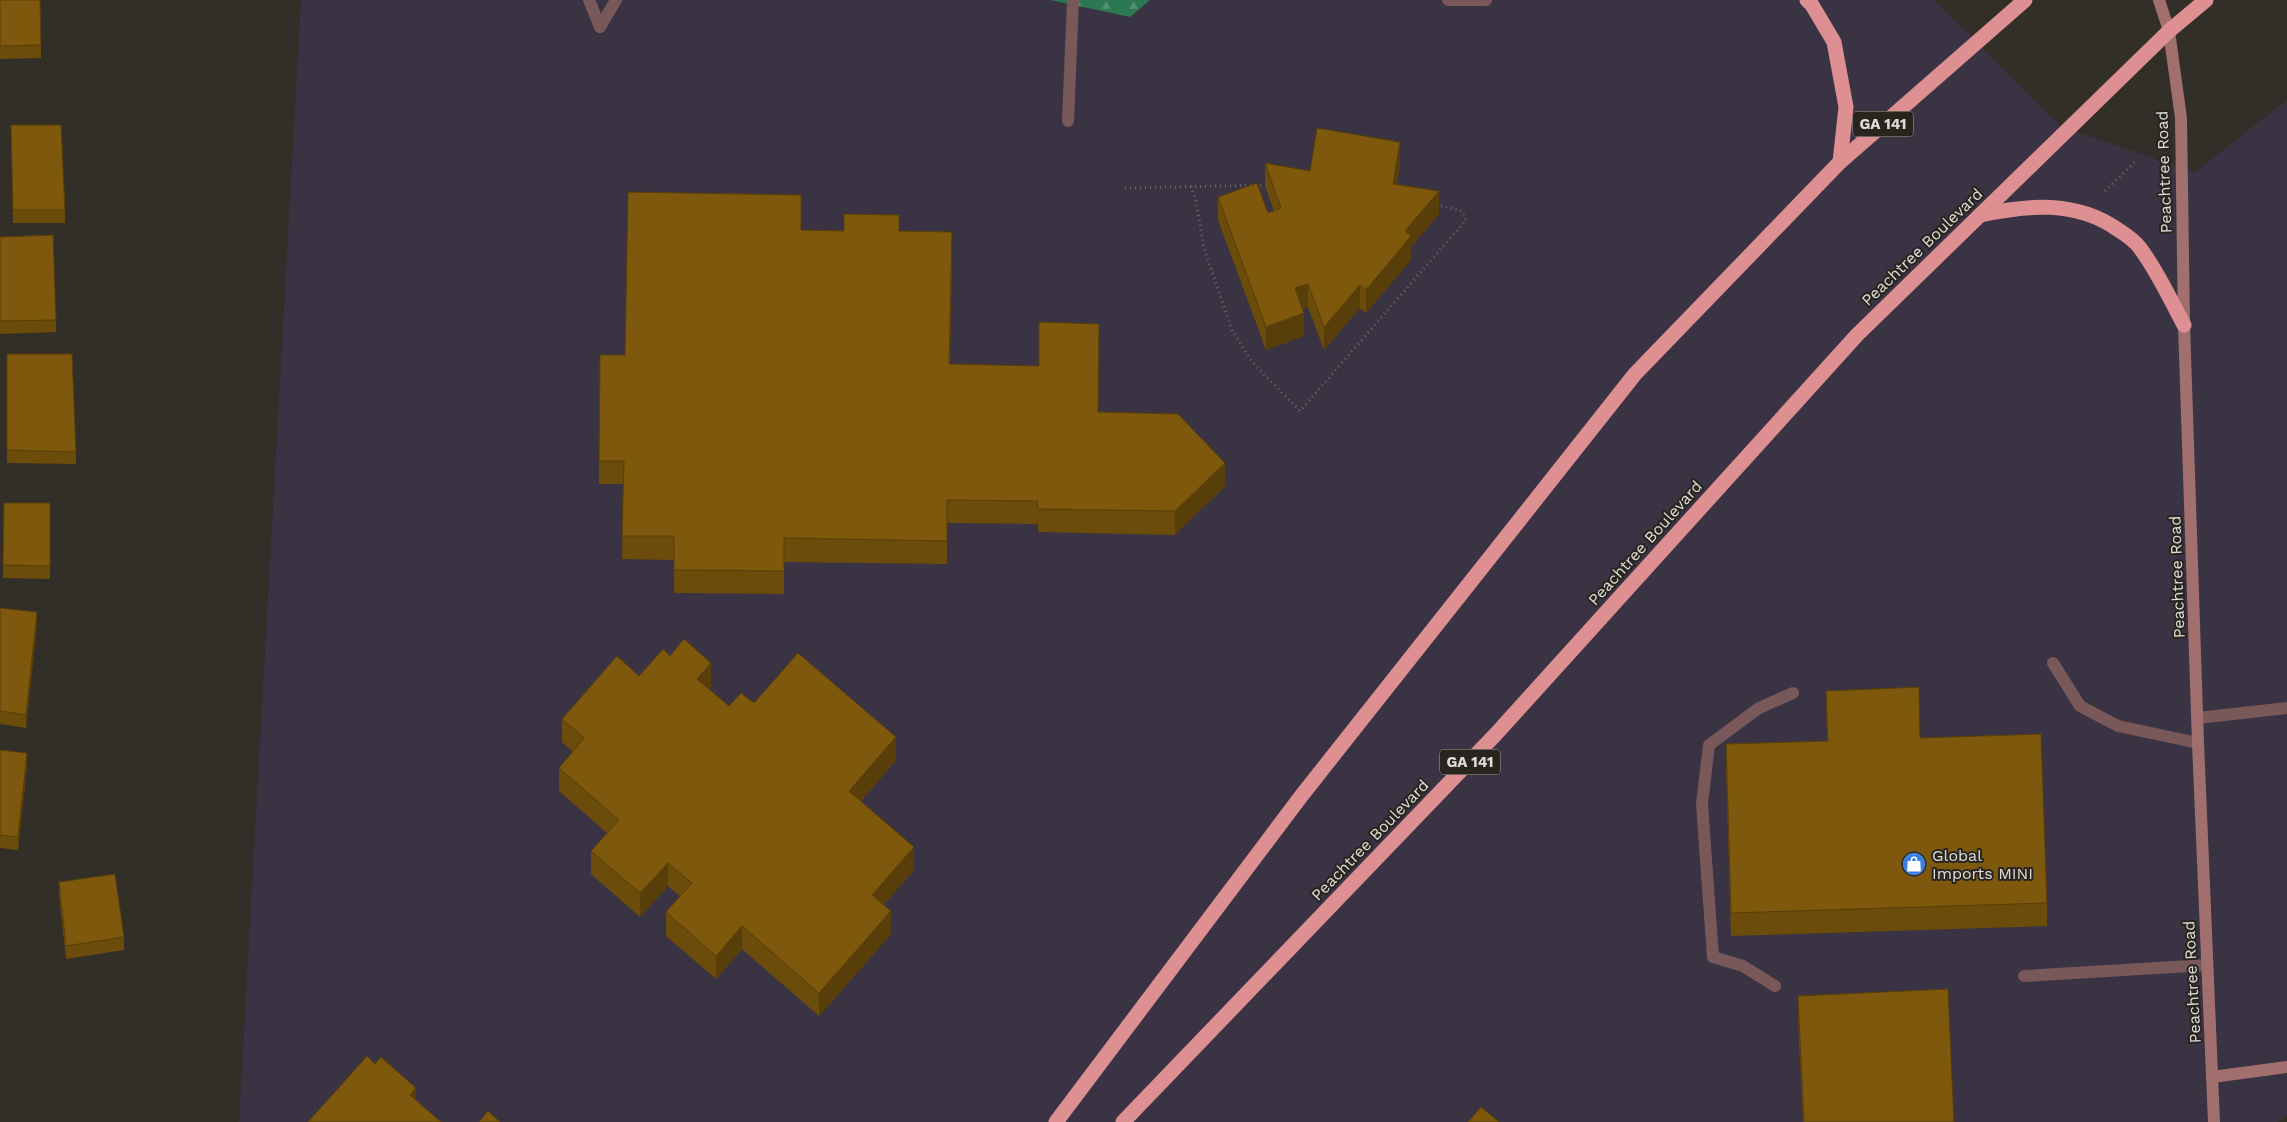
<svg xmlns="http://www.w3.org/2000/svg" width="2287" height="1122" viewBox="0 0 2287 1122" font-family="'Work Sans',sans-serif">
	<style>
		.commercial { fill: #3a3343 }
		.forest { fill: url(#forest-firs) }
		.lines { fill: none; stroke-linecap: round; stroke-linejoin: round }
		.path { stroke: #6c6863; stroke-width: 3; stroke-dasharray: 1 4; stroke-linecap: butt }
		.lane { stroke: #795859; stroke-width: 12 }
		.street { stroke: #795859; stroke-width: 12 }
		.secondary { stroke: #a26f6f; stroke-width: 12 }
		.highway { stroke: #de8f91; stroke-width: 15 }
		.wall { fill: #6c4c0b }
		.shaded-wall { fill: #583e09 }
		.building { fill: #7d580d; stroke: #583e09 }
		.labels { text-anchor: middle; dominant-baseline: central; stroke-width: 4; stroke-linejoin: round; paint-order: stroke }
		.shield { fill: #28241e; stroke: #a9a6a1; stroke-width: 1 }
		.shield-label { font-size: 15px; font-weight: bold; fill: #e0ddd9 }
		.street-label { font-size: 16px; fill: #e0ddd9; stroke: #28241e }
		.poi-label { font-size: 16px; fill: #e0ddd9; stroke: #28241e; text-anchor: start }
	</style>
	<defs>
		<pattern id="forest-firs" width="22" height="20" patternUnits="userSpaceOnUse" patternTransform="scale(1.25)"><rect width="22" height="20" fill="#2c7852"/><path d="M5 1l3.5 6h-7zM16 11l3.5 6h-7z" fill="#549172"/></pattern>
	</defs>
	<rect width="100%" height="100%" fill="#322e28"/>
	<!-- commercial -->
	<path class="commercial" d="M301,0H1050L1130,17L1150,0H1935L2061,127L2195,172L2287,100V1115L2278,1122H239Z"/>
	<!-- forest -->
	<path class="forest" d="M1050,0H1150L1130,17Z"/>
	<g class="lines">
		<!-- path -->
		<g class="path">
			<path d="M1191,186L1196,201L1204,248L1232,330L1253,363L1300,411L1466,220L1462,211L1437,205"/>
			<path d="M1125,188L1267,185"/>
			<path d="M2105,191L2137,160"/>
		</g>
		<!-- lane -->
		<g class="lane">
			<path d="M589,0L600,27"/>
			<path d="M600,27L616,0"/>
			<path d="M1068,121L1073,0"/>
			<path d="M2053,663L2080,706L2118,726L2198,743"/>
			<path d="M2198,718L2287,708"/>
			<path d="M2024,976L2207,965"/>
			<path d="M1775,986L1743,966L1713,957L1702,804L1709,745L1759,708L1793,693"/>
		</g>
		<!-- street -->
		<path class="street" d="M1448,0H1486"/>
		<!-- secondary -->
		<g class="secondary">
			<path d="M2159,0L2169,31L2181,118L2184,325L2198,743L2214,1122"/>
			<path d="M2212,1077L2287,1067"/>
		</g>
		<!-- highway -->
		<g class="highway">
			<path d="M1807,0L1812,5L1834,42L1846,107L1840,162"/>
			<path d="M1980,215C2027,205 2075,200 2117,229C2125,234 2135,241 2140,248C2158,272 2170,299 2184,325"/>
			<path d="M1056,1122L1302,795L1635,374L1840,162L2025,0"/>
			<path d="M1123,1122L1495,735L1857,335L2169,31L2206,0"/>
		</g>
	</g>
	<!-- wall -->
	<g class="wall">
		<path d="M0,0L41,45V58L0,59Z"/>
		<path d="M11,125L65,210V223H13Z"/>
		<path d="M1265,163L1310,171L1400,165L1397,185L1439,214L1411,247V260L1366,313L1360,308L1324,350L1308,307L1303,309L1304,336L1266,350L1218,220V197L1268,213L1274,211L1265,186Z"/>
		<path d="M801,230L899,231L952,255L950,364L1098,412L1225,486L1175,535L1038,532V524L947,523V564L784,562V594L674,593V560L622,559L623,484H599V461L625,355Z"/>
		<path d="M0,237L56,320V332L0,334Z"/>
		<path d="M7,354L76,452V464L7,463Z"/>
		<path d="M4,503H50V579L3,578Z"/>
		<path d="M0,608L37,625L26,728L0,724Z"/>
		<path d="M670,656L711,686L709,689L729,706L754,703L896,760L861,801L914,870L883,905L891,934L819,1016L742,949L716,979L666,936V912L680,896L668,886L640,917L591,874V851L607,833L559,791V768L573,752L562,742V719L639,676Z"/>
		<path d="M1826,691L1920,738L2047,903V926L1731,936L1726,768V744L1827,741Z"/>
		<path d="M0,750L27,766L18,850L0,848Z"/>
		<path d="M59,882L124,937V950L66,959L59,895Z"/>
		<path d="M1798,996L1954,1122H1803L1798,1020Z"/>
	</g>
	<!-- shaded-wall -->
	<g class="shaded-wall">
		<path d="M1400,142V165L1393,207V184Z"/>
		<path d="M1439,191V214L1411,247V260L1366,313V290L1405,231Z"/>
		<path d="M1308,284V307L1295,311V288Z"/>
		<path d="M1360,285V308L1324,350V327Z"/>
		<path d="M1304,313V336L1266,350V327Z"/>
		<path d="M1225,463V486L1175,535V511Z"/>
		<path d="M37,612V625L26,728V715Z"/>
		<path d="M711,663V686L697,703V679Z"/>
		<path d="M896,737V760L849,814V791Z"/>
		<path d="M27,753V766L18,850V837Z"/>
		<path d="M914,847V870L872,918V895Z"/>
		<path d="M668,863V886L640,917V893Z"/>
		<path d="M891,911V934L819,1016V993Z"/>
		<path d="M742,926V949L716,979V956Z"/>
		<path d="M416,1088V1111L410,1095Z"/>
	</g>
	<!-- building -->
	<g class="building">
		<path d="M0,0H40L41,45L0,46Z"/>
		<path d="M11,125H61L65,210H13Z"/>
		<path d="M1317,128L1400,142L1393,184L1439,191L1405,231L1411,236L1366,290L1360,285L1324,327L1308,284L1295,288L1304,313L1266,327L1218,197L1257,183L1268,213L1281,208L1265,163L1310,171Z"/>
		<path d="M628,192L801,195V230L844,231V214L899,215V231L952,232L949,364L1039,366V322L1099,324L1098,412L1178,414L1225,463L1175,511L1038,509V501L947,500V541L784,538V571L674,570V536H622L624,461H599L600,355H625Z"/>
		<path d="M53,235L56,320L0,321V237Z"/>
		<path d="M7,354H72L76,452L7,450Z"/>
		<path d="M4,503H50V566L3,565Z"/>
		<path d="M0,608L37,612L26,715L0,711Z"/>
		<path d="M684,639L711,663L697,679L729,706L741,693L754,703L798,653L896,737L849,791L914,847L872,895L891,911L819,993L742,926L716,956L666,912L692,883L668,863L640,893L591,851L619,820L559,768L584,738L562,719L617,656L639,676L663,649L670,656Z"/>
		<path d="M1919,687L1920,738L2041,734L2047,903L1731,913L1726,744L1828,741L1826,691Z"/>
		<path d="M0,750L27,753L18,837L0,835Z"/>
		<path d="M115,874L124,937L66,946L59,882Z"/>
		<path d="M1948,989L1954,1122H1804L1798,996Z"/>
		<path d="M367,1056L375,1064L381,1057L416,1088L410,1095L441,1122H308Z"/>
		<path d="M1481,1107L1499,1122H1468Z"/>
		<path d="M488,1111L500,1122H479Z"/>
	</g>
	<!-- icons -->
	<defs>
		<g id="shop-disc" transform="scale(1.25)"><circle r="9.5" fill="#3f7fe0" stroke="#28241e"/><path d="M-5-2.5h2.3a2.7 3.5 0 0 1 5.4 0H5L5.5 6h-11ZM-1.5-2.5h3a1.5 2.3 0 0 0-3 0Z" fill="#fff"/></g>
	</defs>
	<g fill-rule="evenodd">
		<use href="#shop-disc" x="1914" y="864"/>
	</g>
	<g class="labels">
		<!-- shield labels -->
		<g class="shield">
			<rect x="1853" y="111.5" width="60" height="25" rx="4"/>
			<rect x="1440" y="749.5" width="60" height="25" rx="4"/>
		</g>
		<g class="shield-label">
			<text x="1883" y="124">GA 141</text>
			<text x="1470" y="762">GA 141</text>
		</g>
		<!-- street labels -->
		<g class="street-label">
			<text transform="translate(2164 172) rotate(-92)">Peachtree Road</text>
			<text transform="translate(1922 247) rotate(-44)">Peachtree Boulevard</text>
			<text transform="translate(1645 543) rotate(-48)">Peachtree Boulevard</text>
			<text transform="translate(2177 577) rotate(-92)">Peachtree Road</text>
			<text transform="translate(1370 840) rotate(-46)">Peachtree Boulevard</text>
			<text transform="translate(2192 982) rotate(-93)">Peachtree Road</text>
		</g>
		<!-- poi labels -->
		<g class="poi-label">
			<text x="1932" y="855">Global<tspan x="1932" dy="18">Imports MINI</tspan></text>
		</g>
	</g>
</svg>
